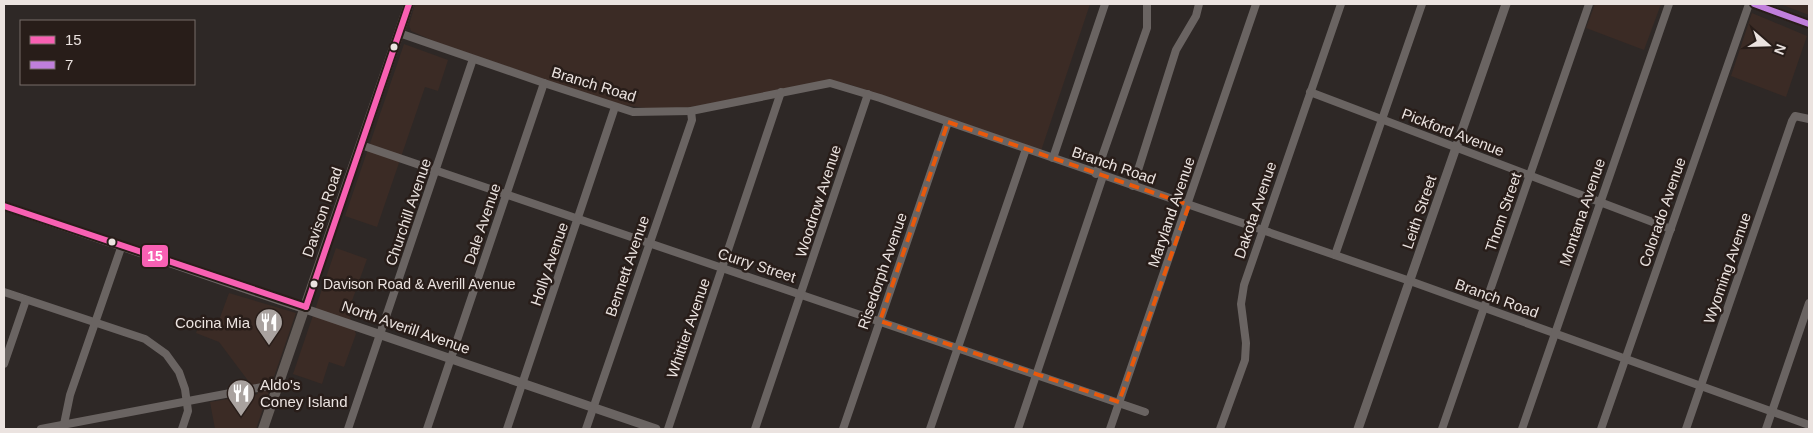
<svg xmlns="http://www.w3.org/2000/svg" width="1813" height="433" viewBox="0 0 1813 433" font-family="Arial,sans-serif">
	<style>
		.built { fill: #3b2b25 }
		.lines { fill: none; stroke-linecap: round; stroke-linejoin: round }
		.minor { stroke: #6a6462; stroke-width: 8 }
		.tertiary { stroke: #6a6462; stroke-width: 9 }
		.secondary { stroke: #655e5a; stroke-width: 10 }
		.bus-1-casing { stroke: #281d19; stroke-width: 10 }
		.bus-2-casing { stroke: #281d19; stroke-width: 10 }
		.bus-1 { stroke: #f860b3; stroke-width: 6 }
		.bus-2 { stroke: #c07fdc; stroke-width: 6 }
		.marked { fill: none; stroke: #e8590c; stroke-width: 4; stroke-dasharray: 10 6; stroke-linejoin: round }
		.bus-dot { fill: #ebe3e0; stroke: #281d19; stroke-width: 2 }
		.labels { text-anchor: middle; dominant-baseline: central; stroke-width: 5; stroke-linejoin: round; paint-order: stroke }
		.bus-label { font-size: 14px; fill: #ebe3e0; stroke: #281d19; text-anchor: start }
		.street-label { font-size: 15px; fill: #ebe3e0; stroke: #281d19 }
		.poi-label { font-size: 15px; fill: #ebe3e0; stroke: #281d19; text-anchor: end }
		.line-badge { stroke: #281d19; stroke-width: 2 }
		.badge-label { font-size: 14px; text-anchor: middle; font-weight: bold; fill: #fff }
	</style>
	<rect width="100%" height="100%" fill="#2e2826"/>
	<!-- built -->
	<g class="built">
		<path d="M415,4H1090L1041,151L851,85L835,81L686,108L652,109L617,104L438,43L411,31L409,25Z"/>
		<path d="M1595,4H1661L1644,50L1586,28Z"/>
		<path d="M1780,4H1809V15Z"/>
		<path d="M1752,13L1807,36L1786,97L1731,76Z"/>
		<path d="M404,44L448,60L438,91L425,87L377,227L345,216Z"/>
		<path d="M336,248L367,259L348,312L356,334L344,367L329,362L322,384L293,374Z"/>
		<path d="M229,293L296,313L256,429H215L210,402L258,394L219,342L196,333L202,318L218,323Z"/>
	</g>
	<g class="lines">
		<!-- minor -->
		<g class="minor">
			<path d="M399,33L544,83L633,112L691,111L830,83L880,98L1410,281L1809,425"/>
			<path d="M1310,92L1671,229"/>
			<path d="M361,145L1145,412"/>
			<path d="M1053,158L1105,4"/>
			<path d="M1096,174L1147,28V4"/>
			<path d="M1133,186L1176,50L1196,16L1199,4"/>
			<path d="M1335,255L1422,4"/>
			<path d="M4,292L145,339L166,354L179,372L185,389L188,411L182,429"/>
			<path d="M4,364L26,300"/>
			<path d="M41,429L278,384"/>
			<path d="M63,429L70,395L122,245"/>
			<path d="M348,429L473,59"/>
			<path d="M427,429L544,83"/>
			<path d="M507,429L615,107"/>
			<path d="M586,429L692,120L691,111"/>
			<path d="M668,429L781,92"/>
			<path d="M755,429L868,94"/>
			<path d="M843,429L948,122"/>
			<path d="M930,429L1026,149"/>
			<path d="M1018,429L1103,176"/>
			<path d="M1110,429L1256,4"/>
			<path d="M1220,429L1245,360L1246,343L1241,304L1244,285L1341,4"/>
			<path d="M1442,429L1589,4"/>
			<path d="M1522,429L1669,4"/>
			<path d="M1601,429L1749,4"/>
			<path d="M1686,429L1792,121L1795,116L1809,119"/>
			<path d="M1766,429L1809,303"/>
		</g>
		<!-- tertiary -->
		<g class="tertiary">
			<path d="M1754,4L1809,24"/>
			<path d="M4,206L656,429"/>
			<path d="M1358,429L1506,4"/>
		</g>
		<!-- secondary -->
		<path class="secondary" d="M263,429L409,4"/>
		<!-- bus-1 casing -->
		<g class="bus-1-casing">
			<g id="bus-1">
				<path d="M4,206L306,307"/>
				<path d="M306,307L409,4"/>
			</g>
		</g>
		<!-- bus-2 casing -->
		<g class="bus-2-casing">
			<path id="bus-2" d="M1754,4L1809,24"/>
		</g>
		<!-- bus-1 -->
		<use href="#bus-1" class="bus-1"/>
		<!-- bus-2 -->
		<use href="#bus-2" class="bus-2"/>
	</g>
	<!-- marked area -->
	<path class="marked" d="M948,122L1189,205L1119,402L880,321Z"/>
	<!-- icons -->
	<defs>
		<g id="restaurant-pin" transform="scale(1.4375)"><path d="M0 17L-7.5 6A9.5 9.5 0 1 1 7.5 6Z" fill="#a9a29f" stroke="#281d19"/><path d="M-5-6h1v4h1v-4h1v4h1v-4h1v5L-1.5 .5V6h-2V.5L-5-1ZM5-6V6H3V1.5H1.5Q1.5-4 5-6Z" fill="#fff"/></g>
	</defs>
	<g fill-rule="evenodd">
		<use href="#restaurant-pin" x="269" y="322"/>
		<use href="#restaurant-pin" x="241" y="393"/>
	</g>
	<!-- markers -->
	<g class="bus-dot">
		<circle cx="394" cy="47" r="4.5"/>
		<circle cx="112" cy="242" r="4.5"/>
		<circle cx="314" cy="284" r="4.5"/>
	</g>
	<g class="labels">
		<!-- bus labels -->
		<g class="bus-label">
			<text x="323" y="284">Davison Road &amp; Averill Avenue</text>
		</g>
		<!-- street labels -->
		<g class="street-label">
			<text transform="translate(594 84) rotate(17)">Branch Road</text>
			<text transform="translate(1453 132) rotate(21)">Pickford Avenue</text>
			<text transform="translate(1114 165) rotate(19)">Branch Road</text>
			<text transform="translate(818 201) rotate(-72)">Woodrow Avenue</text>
			<text transform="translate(1255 210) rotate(-71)">Dakota Avenue</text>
			<text transform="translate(322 212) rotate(-71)">Davison Road</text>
			<text transform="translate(408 212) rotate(-71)">Churchill Avenue</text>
			<text transform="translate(1171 212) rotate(-71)">Maryland Avenue</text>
			<text transform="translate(1419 212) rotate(-71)">Leith Street</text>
			<text transform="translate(1503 212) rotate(-71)">Thom Street</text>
			<text transform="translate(1582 212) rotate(-71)">Montana Avenue</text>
			<text transform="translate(1662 212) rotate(-71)">Colorado Avenue</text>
			<text transform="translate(482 224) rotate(-71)">Dale Avenue</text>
			<text transform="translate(549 264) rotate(-71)">Holly Avenue</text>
			<text transform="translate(757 265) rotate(18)">Curry Street</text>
			<text transform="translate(627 266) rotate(-71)">Bennett Avenue</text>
			<text transform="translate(1727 268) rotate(-71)">Wyoming Avenue</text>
			<text transform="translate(882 271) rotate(-71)">Risedorph Avenue</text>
			<text transform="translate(1497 298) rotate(20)">Branch Road</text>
			<text transform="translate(406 327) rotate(19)">North Averill Avenue</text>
			<text transform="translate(688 328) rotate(-71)">Whittier Avenue</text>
		</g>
		<!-- poi labels -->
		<g class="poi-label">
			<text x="250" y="322">Cocina Mia</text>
			<text x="260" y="384" text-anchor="start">Aldo's<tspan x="260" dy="17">Coney Island</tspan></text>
		</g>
	</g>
	<rect class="line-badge" x="141" y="244" width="28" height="24" rx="5" fill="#f860b3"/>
	<g class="badge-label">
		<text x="155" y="261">15</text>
	</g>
	<!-- border -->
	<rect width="1813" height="433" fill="none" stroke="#ebe3e0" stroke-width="10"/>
	<!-- legend -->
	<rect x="20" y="20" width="175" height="65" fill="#281d19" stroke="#766c69"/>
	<rect x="30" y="36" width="25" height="8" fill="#f860b3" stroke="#766c69"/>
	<text x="65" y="45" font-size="15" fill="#ebe3e0">15</text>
	<rect x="30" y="61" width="25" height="8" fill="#c07fdc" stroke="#766c69"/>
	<text x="65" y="70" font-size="15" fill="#ebe3e0">7</text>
	<!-- north arrow -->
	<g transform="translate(1768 45) rotate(110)" stroke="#281d19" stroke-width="4" paint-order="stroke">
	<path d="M0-4L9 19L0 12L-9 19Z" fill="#ebe3e0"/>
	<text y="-8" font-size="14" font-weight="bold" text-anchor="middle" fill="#ebe3e0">N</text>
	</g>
</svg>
